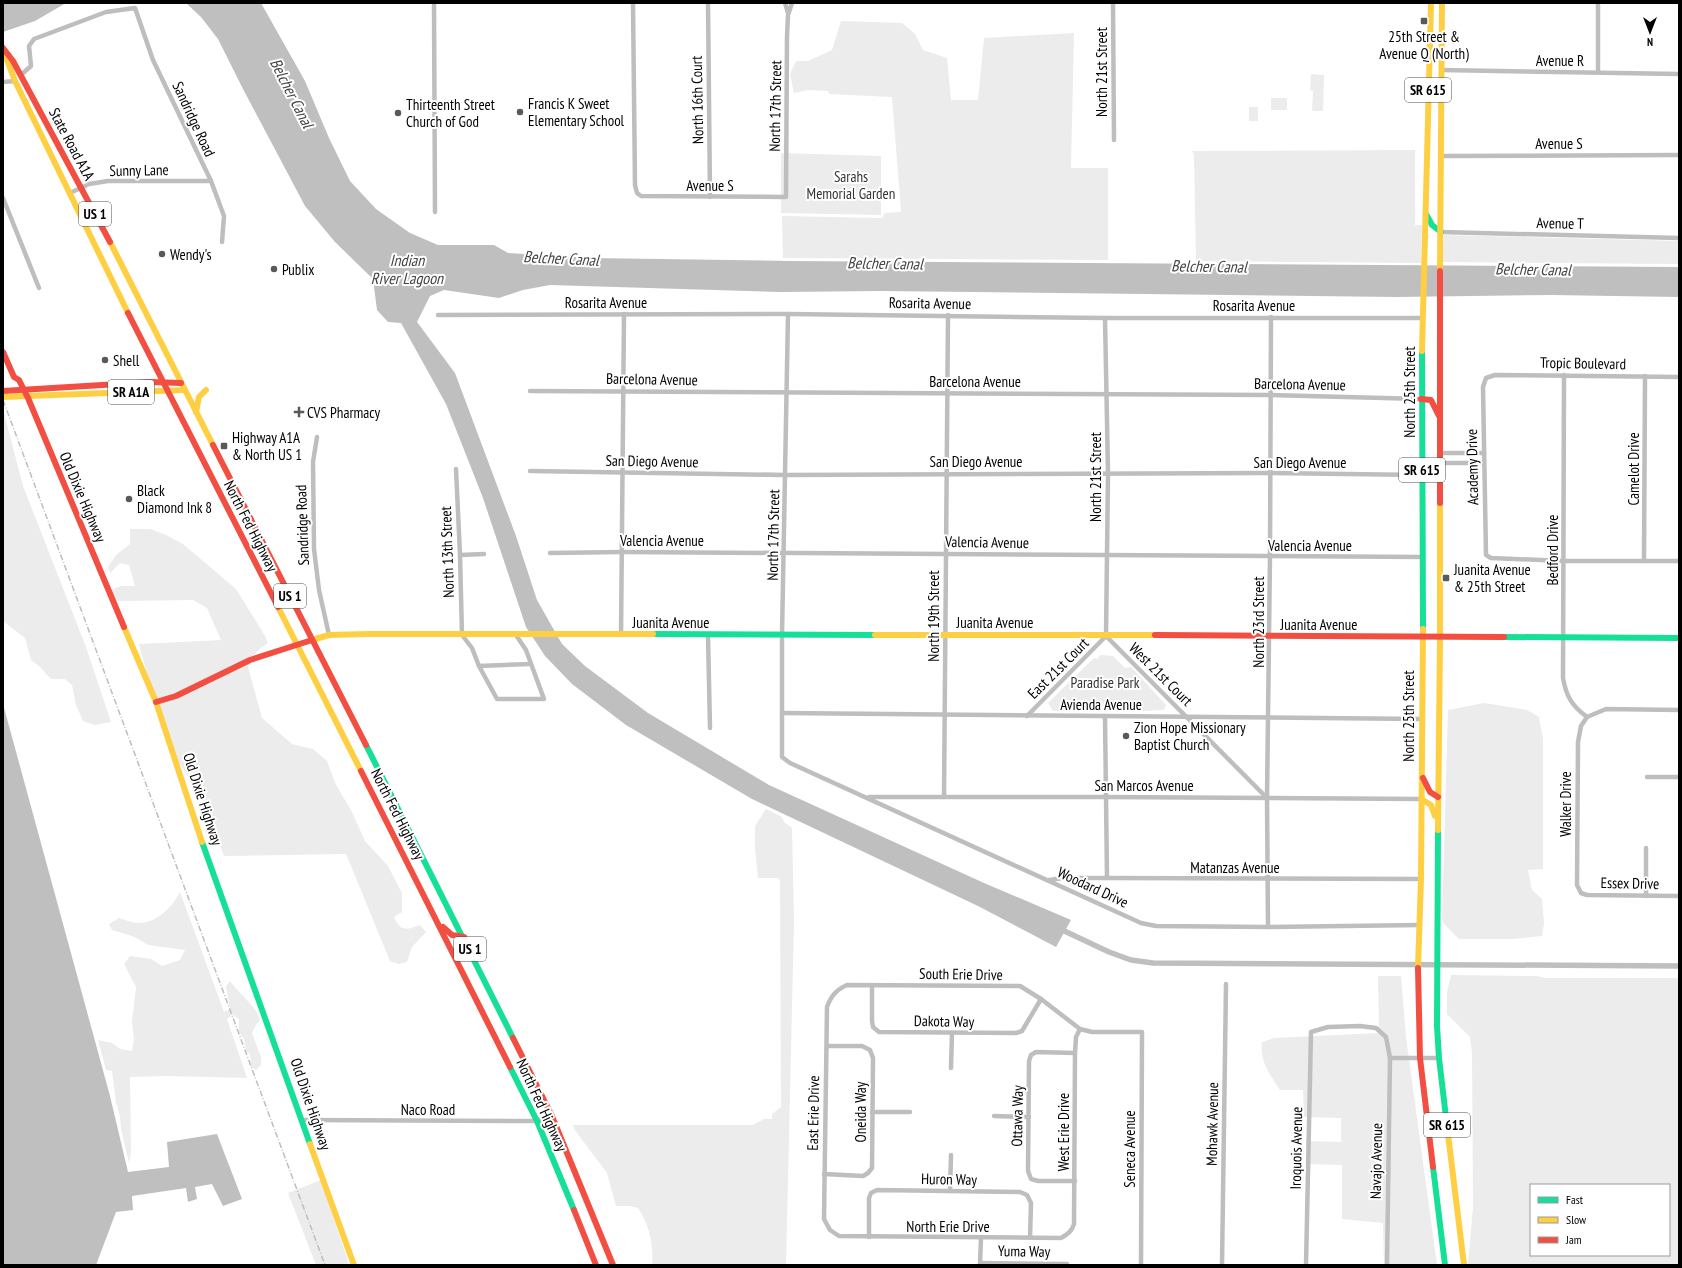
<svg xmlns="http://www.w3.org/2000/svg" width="1682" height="1268" viewBox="0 0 1682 1268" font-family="'PT Sans Narrow',sans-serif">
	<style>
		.green { fill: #ececec; fill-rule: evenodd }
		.water { fill: #bfbfbf }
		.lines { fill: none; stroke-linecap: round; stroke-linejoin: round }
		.canal { stroke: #bfbfbf; stroke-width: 5.5 }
		.street { stroke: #bebebe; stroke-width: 4.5 }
		.fast { stroke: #16e098; stroke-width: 6 }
		.slow { stroke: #ffcf43; stroke-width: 6 }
		.jam { stroke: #f24e42; stroke-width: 6 }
		.rail { stroke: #bebebe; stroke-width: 1.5; stroke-dasharray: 6 2 1 2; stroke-linecap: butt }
		.poi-dot { fill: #595959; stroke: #fff; stroke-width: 1.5 }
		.labels { text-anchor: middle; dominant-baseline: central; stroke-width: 4; stroke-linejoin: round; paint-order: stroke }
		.shield { fill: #fff; stroke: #4c4c4c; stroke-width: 1 }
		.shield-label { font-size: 14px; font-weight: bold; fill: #000 }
		.poi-label { font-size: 15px; fill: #000; stroke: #fff; text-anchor: start }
		.street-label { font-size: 15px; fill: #000; stroke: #fff }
		.park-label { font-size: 15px; fill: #333; stroke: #fff }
		.water-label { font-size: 16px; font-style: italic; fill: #444; stroke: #fff }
	</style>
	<rect width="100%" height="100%" fill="#fff"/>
	<!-- green -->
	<g class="green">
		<path d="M841,21L902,23L915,34L923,50L947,58L951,100H978L984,38L1074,33L1071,168H1108V260L783,258L782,216L881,218L883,217L884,213L901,212L892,97L829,94L828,91L808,90L794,93L790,74L796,61H808L832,50Z"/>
		<path d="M1311,74L1324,75L1323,111H1312L1313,91L1310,90Z"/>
		<rect x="1271" y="98" width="16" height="12"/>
		<rect x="1249" y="107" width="9" height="14"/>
		<path d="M1415,150V225H1422L1421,263L1196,261L1194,155L1192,151Z"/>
		<path d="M781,153L881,156V215L781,213Z"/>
		<path d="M1444,235L1679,241V264L1443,262Z"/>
		<path d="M3,409L23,486L86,647L111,722L95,725L83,721L76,705L72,685L65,679H51L40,667L31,660L25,638L3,621Z"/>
		<path d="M130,529H150L166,535L183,544L236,589L264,634L268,643L257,651L248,667L262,718L292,744L313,749L327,761L336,785L351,810L365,841L388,866L402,893V912L394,917C400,932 407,930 420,925L426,932L412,947L407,962L399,964L390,961L346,854L224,856L204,802L176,758L155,705L139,644L221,640L207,608L193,600L115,601L110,590L122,586H135L129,565L120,563L110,573L108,567L116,555L130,544Z"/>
		<path d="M1100,655L1113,656L1125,668L1131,667L1166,705L1164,710L1123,712L1119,706H1090L1087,711H1053L1048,703L1094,658L1098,659Z"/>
		<path d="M1484,703L1527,710L1539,717L1543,739V869L1528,870L1532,890L1542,899L1544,923L1542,936L1513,939H1459L1444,924L1442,919L1448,710Z"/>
		<path d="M766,809L782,817L784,822L792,828L794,921L786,1265H652C654,1247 649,1223 638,1208L629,1206H616L607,1173L574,1129L573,1125H753L764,1119H772V1114L781,1107L780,881L778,878H758L755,849V826Z"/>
		<path d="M180,892L224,1012L230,1009L226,986L230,981C237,992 259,1009 260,1020L256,1025L252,1033L261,1057V1065L256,1070L251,1066L250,1054L246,1051L244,1039L239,1032V1020L233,1014L227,1019L247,1078L165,1076L130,1077L131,1152L129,1163L121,1129L120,1116L116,1103L112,1071L106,1070L98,1040L112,1043L120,1049L132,1051L134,1038L132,1022L136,987L124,964L130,956L151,959L162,966L180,960L185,950L148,945L135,937L112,930L109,924L119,918C126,920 135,924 141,923C159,921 172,907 180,892Z"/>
		<path d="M1451,975L1536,976L1546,978H1679V1265H1468L1473,1207L1472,1053L1470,1037L1447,1014V992ZM1531,1185H1669V1255H1531Z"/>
		<path d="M1378,976H1401L1406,1037L1437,1265H1384L1383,1223L1342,1219V1165L1307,1164L1306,1141L1341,1142V1118L1304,1117L1303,1090H1280C1270,1075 1259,1060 1262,1042L1274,1038L1379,1033Z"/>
		<path d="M321,1180L325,1192L349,1265H316L288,1193Z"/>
	</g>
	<!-- water -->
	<g class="water">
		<path d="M3,3H66L35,21L3,32Z"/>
		<path d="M186,3H261L305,81L329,138L350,181L376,209L410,233L438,245H494L508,253L591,258L790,261L1679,267V297L1552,295L1397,297L881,291L781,292L550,285L523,290L499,298L444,290L430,296L417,322L455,373L516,536L537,600L562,644L585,666L648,713L769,785L984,883L1071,920L1056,947L978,906L752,799L626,725L572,684L545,656L526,627L483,498L446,404L401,323L388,322L377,310L373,279L335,242L305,206L243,89L218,39L201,17Z"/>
		<path d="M3,704L110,1096L128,1172L169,1167L167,1142L217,1134L242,1199L223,1206L212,1184L195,1187L197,1199L188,1202L186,1188L132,1196L133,1210L116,1212L96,1265H3Z"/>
	</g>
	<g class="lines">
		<!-- canal -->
		<path class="canal" d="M1058,928L1109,952L1131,960L1153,963L1679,966"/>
		<!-- street -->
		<g class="street">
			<path d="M434,3L435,212"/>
			<path d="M633,3L635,185L637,193L641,196L786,197L787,36L788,15L792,3"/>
			<path d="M708,3L710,197"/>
			<path d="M785,3L788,13"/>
			<path d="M1113,3L1114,140"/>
			<path d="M1598,3V72"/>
			<path d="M1441,70L1679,74"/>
			<path d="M21,75L31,66L29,46L34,39L106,12L135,8L153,60L211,181L224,216L222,242"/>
			<path d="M3,82L15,81"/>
			<path d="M1440,156L1679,155"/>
			<path d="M70,193L89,184L108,181H211"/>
			<path d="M3,198L39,288"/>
			<path d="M1441,232L1679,238"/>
			<path d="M788,314L782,635V757L790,763L1141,923L1156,926L1268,927L1420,925"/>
			<path d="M438,315L788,314L1105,318H1422"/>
			<path d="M1105,318L1108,473L1106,636"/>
			<path d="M1564,375L1563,678C1566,696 1572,706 1587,717"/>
			<path d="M1679,377L1495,375L1486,378L1483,387L1486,555L1491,558L1564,561H1679"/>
			<path d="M530,391L1270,395L1421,399"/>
			<path d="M317,437L313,462L314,549L319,590L329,635"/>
			<path d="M1440,453H1483"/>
			<path d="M1440,463H1483"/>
			<path d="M456,469L460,555L462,635L472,648L479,666L497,699H544L526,650L516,635"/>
			<path d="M530,471L786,475L1270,473L1422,475"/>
			<path d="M550,553L623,552L1423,557"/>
			<path d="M460,555L484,554"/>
			<path d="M1644,561L1645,376"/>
			<path d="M621,635L624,314"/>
			<path d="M708,636L710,728"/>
			<path d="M1106,636L1267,798"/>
			<path d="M479,666L530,664"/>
			<path d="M782,713L1421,719"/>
			<path d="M1027,716L1106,636"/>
			<path d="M1105,717L1107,878"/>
			<path d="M1587,717L1581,726L1578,742L1577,885L1581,893L1587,895L1679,896"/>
			<path d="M1587,717L1606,709L1679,710"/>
			<path d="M1647,777H1679"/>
			<path d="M869,797H1105L1421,799"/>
			<path d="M944,797L948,315"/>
			<path d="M1049,880L1063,878H1107L1421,879"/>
			<path d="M1646,896V848"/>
			<path d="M1268,927L1267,798L1270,556L1271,317"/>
			<path d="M872,985V1021L873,1027L879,1032L1016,1033L1022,1031L1041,999"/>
			<path d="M1080,1029L1076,1037L1075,1053L1074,1224C1072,1231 1068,1234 1061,1238L839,1236L830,1230L824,1219L827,1007C831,996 836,990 847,985L1020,986L1041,999L1080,1029L1092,1032H1142L1141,1265"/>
			<path d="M1390,1058H1439"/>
			<path d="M951,1068L952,1033"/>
			<path d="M872,1112H910"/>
			<path d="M994,1116L1029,1117"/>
			<path d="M302,1120L537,1121L551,1114"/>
			<path d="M824,1174L863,1176L868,1173L872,1168L873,1058L870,1050L862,1046H827"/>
			<path d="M1075,1181H1038L1031,1179L1028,1171L1029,1061L1031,1055L1036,1052L1075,1053"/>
			<path d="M950,1191L951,1155"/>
			<path d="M869,1237V1198L871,1193L877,1190L1020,1192L1027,1195L1031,1203L1030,1238"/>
			<path d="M980,1263L1067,1264"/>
			<path d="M980,1264L981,1238"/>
			<path d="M1222,1265L1226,984"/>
			<path d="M1306,1265L1311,1032L1328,1027L1360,1026L1376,1028L1386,1037L1390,1058L1387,1265"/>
		</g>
		<!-- fast -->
		<g class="fast">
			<path d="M1426,214L1432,225L1441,232"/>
			<path d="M1422,351L1423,629"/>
			<path d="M653,634L875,635"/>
			<path d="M1504,637L1679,638"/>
			<path d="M366,745L513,1038"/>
			<path d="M1438,830L1437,1026L1439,1058L1447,1126"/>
			<path d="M202,842L310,1144"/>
			<path d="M510,1067L537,1121L574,1210"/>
			<path d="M1433,1167L1445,1265"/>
		</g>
		<!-- slow -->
		<g class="slow">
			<path d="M4,52L15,81L128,313"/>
			<path d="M110,242L213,445"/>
			<path d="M1440,271L1442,3"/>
			<path d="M1422,351L1431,3"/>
			<path d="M3,397L185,390"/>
			<path d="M196,412L199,397L206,390"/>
			<path d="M278,607L361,771"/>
			<path d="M124,627L156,702L202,842"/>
			<path d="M875,635H1155"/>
			<path d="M312,640L329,635L369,634H653"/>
			<path d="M1421,799L1431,805L1435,816"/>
			<path d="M1438,830L1440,638V503"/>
			<path d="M1418,968L1421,879L1423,629"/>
			<path d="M1447,1126L1464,1265"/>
			<path d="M310,1144L354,1265"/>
		</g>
		<!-- jam -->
		<g class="jam">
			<path d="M3,48L13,61L110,242"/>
			<path d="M128,313L278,607"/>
			<path d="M3,352L14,377L19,380L28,398L124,627"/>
			<path d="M3,391L152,382L181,383"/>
			<path d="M1421,399L1431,400L1439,416"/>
			<path d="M213,445L366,745"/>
			<path d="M1440,503V271"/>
			<path d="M1155,635L1504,637"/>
			<path d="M156,702L176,696L250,660L312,640"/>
			<path d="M361,771L510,1067"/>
			<path d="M1423,778L1430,792L1438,797"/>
			<path d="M443,927L452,935L464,937"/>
			<path d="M1418,968L1420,1058L1433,1167"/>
			<path d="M513,1038L551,1114L613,1265"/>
			<path d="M574,1210L596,1265"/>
		</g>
		<!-- rail -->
		<path class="rail" d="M3,400L325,1265"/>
	</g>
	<!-- markers -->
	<g class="poi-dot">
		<rect x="1420" y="17" width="8" height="8" rx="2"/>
		<circle cx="520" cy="112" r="4"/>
		<circle cx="398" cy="113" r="4"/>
		<circle cx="162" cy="254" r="4"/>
		<circle cx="274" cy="269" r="4"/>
		<circle cx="105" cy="360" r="4"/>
		<path d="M297 406h4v4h4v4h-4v4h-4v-4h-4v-4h4z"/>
		<rect x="220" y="442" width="8" height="8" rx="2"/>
		<circle cx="129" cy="499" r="4"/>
		<rect x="1442" y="574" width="8" height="8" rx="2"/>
		<circle cx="1126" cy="736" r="4"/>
	</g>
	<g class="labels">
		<!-- shield labels -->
		<g class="shield">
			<rect x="1405" y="78" width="46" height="24" rx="3"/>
			<rect x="79" y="202" width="32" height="24" rx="3"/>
			<rect x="108" y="380" width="46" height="24" rx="3"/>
			<rect x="1399" y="458" width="46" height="24" rx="3"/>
			<rect x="274" y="584" width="32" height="24" rx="3"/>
			<rect x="454" y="937" width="32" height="24" rx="3"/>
			<rect x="1424" y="1113" width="46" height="24" rx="3"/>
		</g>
		<g class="shield-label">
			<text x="1428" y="90">SR 615</text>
			<text x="95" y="214">US 1</text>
			<text x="131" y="392">SR A1A</text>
			<text x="1422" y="470">SR 615</text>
			<text x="290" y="596">US 1</text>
			<text x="470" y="949">US 1</text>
			<text x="1447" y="1125">SR 615</text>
		</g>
		<!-- poi labels -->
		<g class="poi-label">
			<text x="1424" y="36" text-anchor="middle">25th Street &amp;<tspan x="1424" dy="17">Avenue Q (North)</tspan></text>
			<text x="528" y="103">Francis K Sweet<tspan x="528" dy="17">Elementary School</tspan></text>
			<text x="406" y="104">Thirteenth Street<tspan x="406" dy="17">Church of God</tspan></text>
			<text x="170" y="254">Wendy's</text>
			<text x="282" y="269">Publix</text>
			<text x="113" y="360">Shell</text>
			<text x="307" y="412">CVS Pharmacy</text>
			<text x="232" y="437">Highway A1A<tspan x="232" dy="17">&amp; North US 1</tspan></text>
			<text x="137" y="490">Black<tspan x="137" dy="17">Diamond Ink 8</tspan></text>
			<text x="1454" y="569">Juanita Avenue<tspan x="1454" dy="17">&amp; 25th Street</tspan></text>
			<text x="1134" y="727">Zion Hope Missionary<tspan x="1134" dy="17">Baptist Church</tspan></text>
		</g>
		<!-- street labels -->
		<g class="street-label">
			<text x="1560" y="60">Avenue R</text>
			<text transform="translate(1101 72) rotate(-90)">North 21st Street</text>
			<text transform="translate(697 100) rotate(-91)">North 16th Court</text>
			<text transform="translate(775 106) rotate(-89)">North 17th Street</text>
			<text transform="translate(194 119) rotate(65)">Sandridge Road</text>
			<text x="1559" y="143">Avenue S</text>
			<text transform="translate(72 144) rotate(62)">State Road A1A</text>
			<text transform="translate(139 170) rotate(-1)">Sunny Lane</text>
			<text x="710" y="185">Avenue S</text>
			<text transform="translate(1560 223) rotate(1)">Avenue T</text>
			<text x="606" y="302">Rosarita Avenue</text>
			<text transform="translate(930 303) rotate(1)">Rosarita Avenue</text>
			<text x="1254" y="305">Rosarita Avenue</text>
			<text transform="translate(1583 363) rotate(1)">Tropic Boulevard</text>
			<text transform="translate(652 379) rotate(1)">Barcelona Avenue</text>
			<text x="975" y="381">Barcelona Avenue</text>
			<text transform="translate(1300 384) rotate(1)">Barcelona Avenue</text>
			<text transform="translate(1409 392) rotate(-90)">North 25th Street</text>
			<text transform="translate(652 461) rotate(1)">San Diego Avenue</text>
			<text x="976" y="461">San Diego Avenue</text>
			<text x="1300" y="462">San Diego Avenue</text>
			<text transform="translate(1472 467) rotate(-91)">Academy Drive</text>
			<text transform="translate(1633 469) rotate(-90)">Camelot Drive</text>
			<text transform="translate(1095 477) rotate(-90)">North 21st Street</text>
			<text transform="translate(83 497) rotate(67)">Old Dixie Highway</text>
			<text transform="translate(302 525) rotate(-92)">Sandridge Road</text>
			<text transform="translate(251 526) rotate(63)">North Fed Highway</text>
			<text transform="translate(773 535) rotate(-89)">North 17th Street</text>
			<text x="662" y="540">Valencia Avenue</text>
			<text transform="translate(987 542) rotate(1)">Valencia Avenue</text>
			<text x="1310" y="545">Valencia Avenue</text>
			<text transform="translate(1552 550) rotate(-90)">Bedford Drive</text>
			<text transform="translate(447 552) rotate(-92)">North 13th Street</text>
			<text transform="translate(933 616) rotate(-90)">North 19th Street</text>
			<text x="671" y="622">Juanita Avenue</text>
			<text x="995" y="622">Juanita Avenue</text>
			<text transform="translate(1258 622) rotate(-90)">North 23rd Street</text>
			<text x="1319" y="624">Juanita Avenue</text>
			<text transform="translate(1058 668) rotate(-45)">East 21st Court</text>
			<text transform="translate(1161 674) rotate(45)">West 21st Court</text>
			<text x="1101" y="704">Avienda Avenue</text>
			<text transform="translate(1408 716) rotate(-90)">North 25th Street</text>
			<text x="1144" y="785">San Marcos Avenue</text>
			<text transform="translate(203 799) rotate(72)">Old Dixie Highway</text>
			<text transform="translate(1565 804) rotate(-90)">Walker Drive</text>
			<text transform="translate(398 814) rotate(63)">North Fed Highway</text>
			<text x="1235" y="867">Matanzas Avenue</text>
			<text transform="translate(1630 883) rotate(1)">Essex Drive</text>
			<text transform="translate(1093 887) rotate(25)">Woodard Drive</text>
			<text transform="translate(961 974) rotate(1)">South Erie Drive</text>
			<text transform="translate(944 1021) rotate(1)">Dakota Way</text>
			<text transform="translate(311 1104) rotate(71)">Old Dixie Highway</text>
			<text transform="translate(542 1105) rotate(65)">North Fed Highway</text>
			<text x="428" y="1109">Naco Road</text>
			<text transform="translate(860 1112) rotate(-90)">Oneida Way</text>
			<text transform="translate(813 1113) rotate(-89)">East Erie Drive</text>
			<text transform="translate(1017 1116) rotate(-89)">Ottawa Way</text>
			<text transform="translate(1212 1124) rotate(-89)">Mohawk Avenue</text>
			<text transform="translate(1063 1132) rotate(-90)">West Erie Drive</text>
			<text transform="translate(1296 1148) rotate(-89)">Iroquois Avenue</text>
			<text transform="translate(1129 1149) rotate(-90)">Seneca Avenue</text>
			<text transform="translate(1376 1161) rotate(-89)">Navajo Avenue</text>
			<text transform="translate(949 1179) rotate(1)">Huron Way</text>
			<text x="948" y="1226">North Erie Drive</text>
			<text transform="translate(1024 1251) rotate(1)">Yuma Way</text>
		</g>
		<!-- park labels -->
		<g class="park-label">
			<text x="851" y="176">Sarahs<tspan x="851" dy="17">Memorial Garden</tspan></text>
			<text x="1105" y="682">Paradise Park</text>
		</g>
		<!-- water labels -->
		<g class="water-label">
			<text transform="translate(292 93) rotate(63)">Belcher Canal</text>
			<text transform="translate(561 258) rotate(3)">Belcher Canal</text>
			<text x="407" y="260">Indian<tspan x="407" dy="18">River Lagoon</tspan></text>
			<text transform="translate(885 263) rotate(1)">Belcher Canal</text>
			<text transform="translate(1209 266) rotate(1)">Belcher Canal</text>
			<text transform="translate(1533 269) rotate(1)">Belcher Canal</text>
		</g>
	</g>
	<!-- border -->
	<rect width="1682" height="1268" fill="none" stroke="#000000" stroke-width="8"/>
	<!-- legend -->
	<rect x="1530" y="1184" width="140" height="72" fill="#ffffff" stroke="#999999"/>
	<rect x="1538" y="1197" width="20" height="6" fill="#16e098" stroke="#999999"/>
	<text x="1566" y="1204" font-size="12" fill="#000000">Fast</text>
	<rect x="1538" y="1217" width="20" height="6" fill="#ffcf43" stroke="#999999"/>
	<text x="1566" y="1224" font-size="12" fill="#000000">Slow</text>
	<rect x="1538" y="1237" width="20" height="6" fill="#f24e42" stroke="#999999"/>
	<text x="1566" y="1244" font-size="12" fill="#000000">Jam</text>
	<!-- north arrow -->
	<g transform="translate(1650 32) rotate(180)" stroke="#ffffff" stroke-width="3" paint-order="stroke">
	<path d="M0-3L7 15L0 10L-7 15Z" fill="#000000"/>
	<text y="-6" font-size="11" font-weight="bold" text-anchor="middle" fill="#000000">N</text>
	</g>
</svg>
